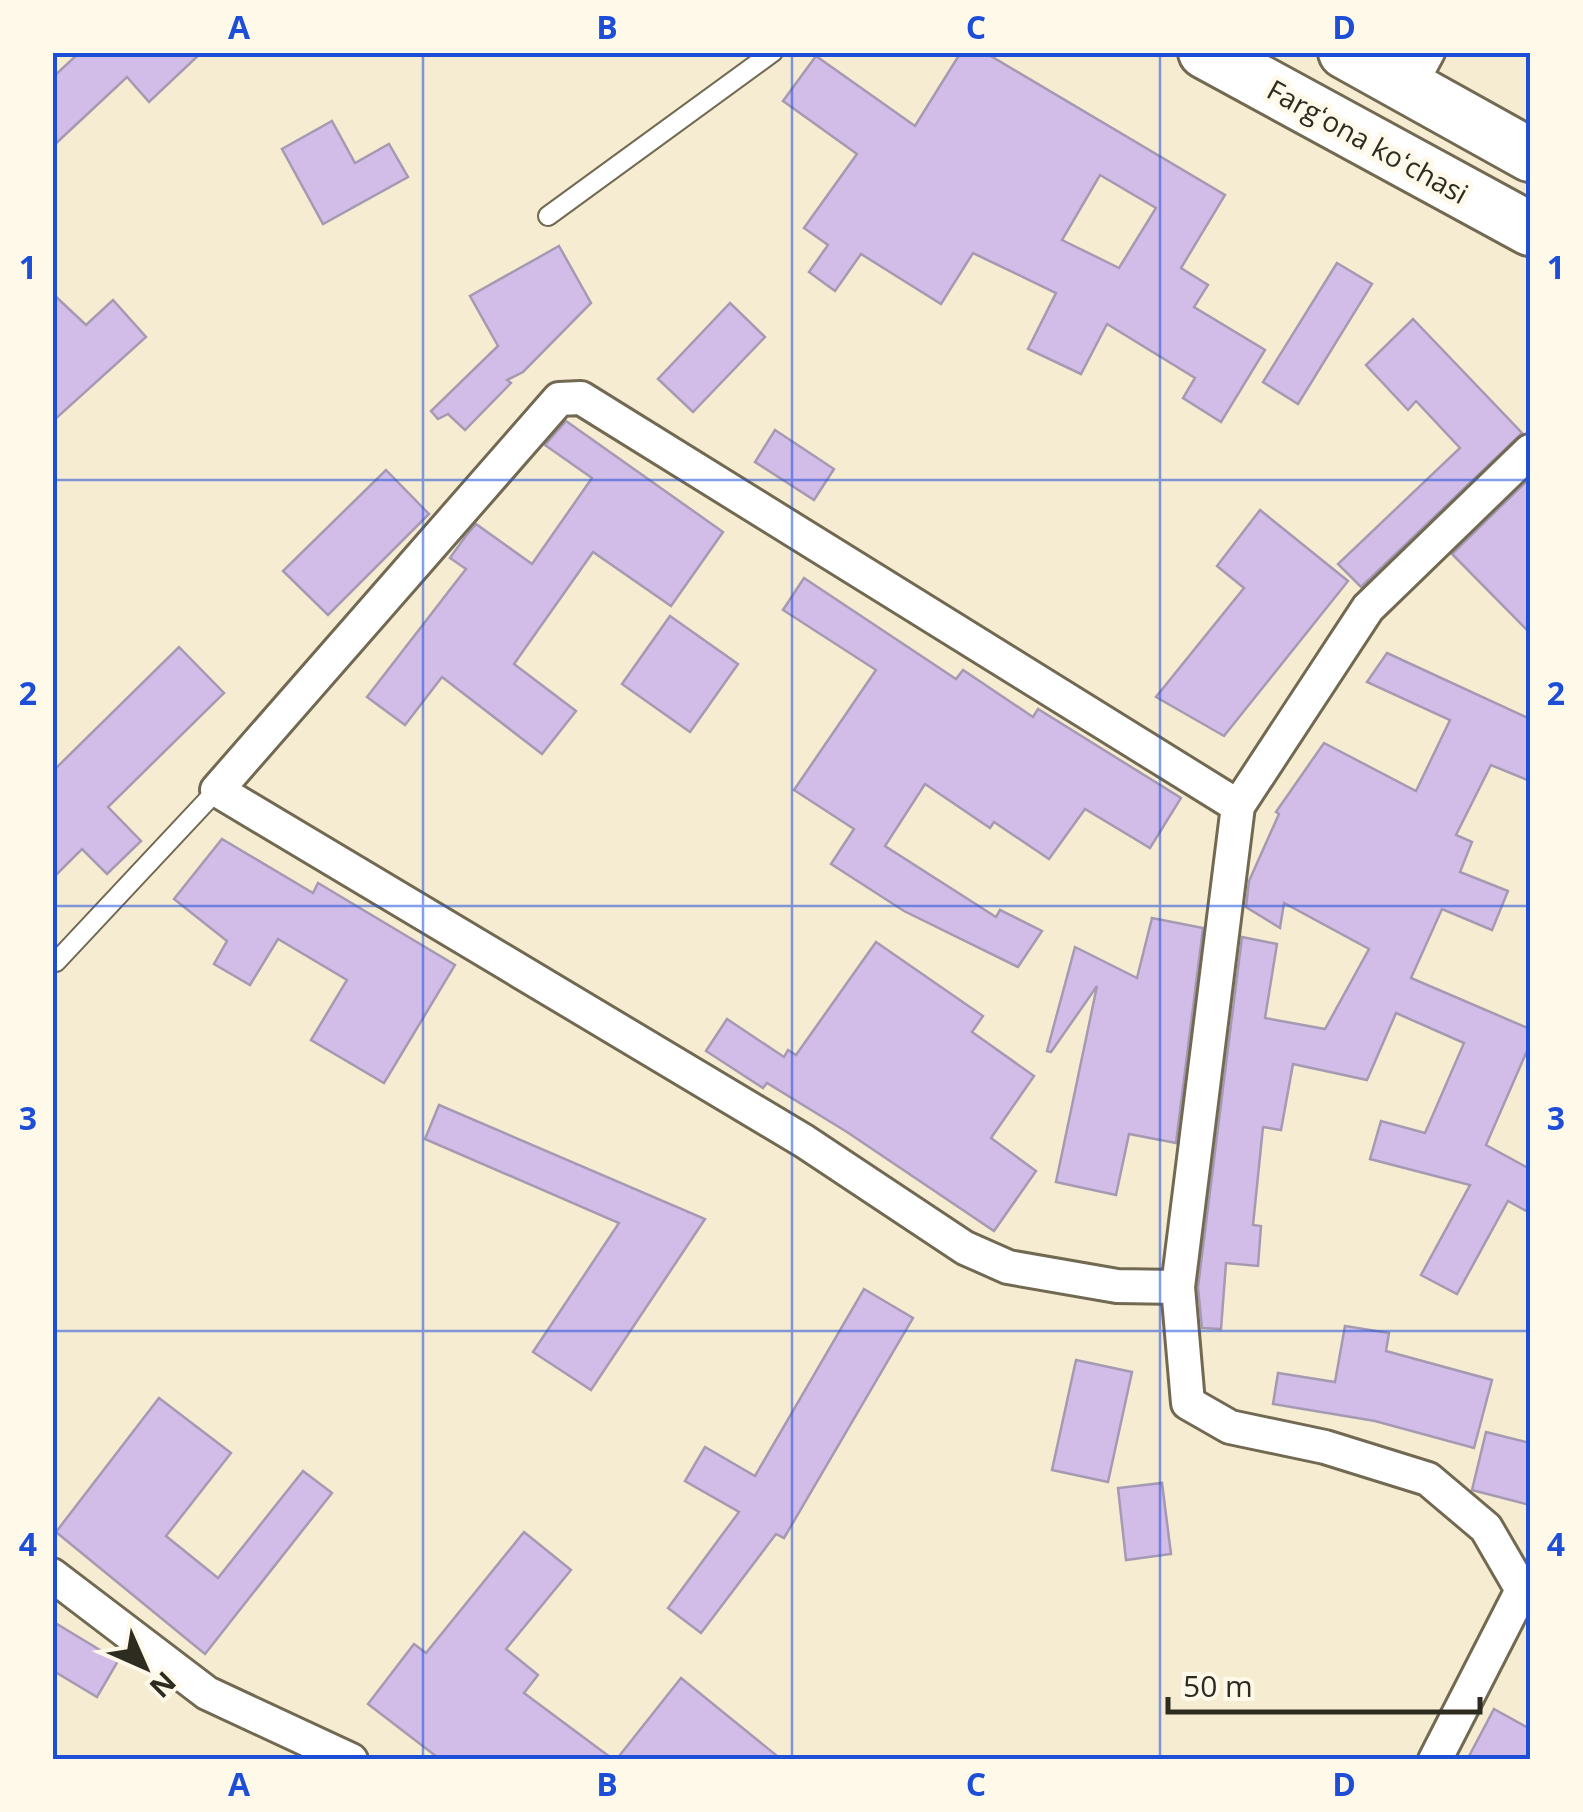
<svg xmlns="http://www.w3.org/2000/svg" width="1583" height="1812" viewBox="0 0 1583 1812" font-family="'Open Sans',sans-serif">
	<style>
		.building { fill: #d2bde9; stroke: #a59ab2; stroke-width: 2.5; fill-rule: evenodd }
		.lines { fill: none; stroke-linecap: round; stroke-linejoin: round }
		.service-casing { stroke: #716952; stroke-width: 22 }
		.minor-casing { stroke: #716952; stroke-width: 38 }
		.primary-casing { stroke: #716952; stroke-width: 58 }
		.service { stroke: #fff; stroke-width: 18 }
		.minor { stroke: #fff; stroke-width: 32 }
		.primary { stroke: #fff; stroke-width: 52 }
		.grid { fill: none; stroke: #1d4ed8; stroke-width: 2.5; stroke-opacity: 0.55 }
		.labels { text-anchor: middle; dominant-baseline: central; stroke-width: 10; stroke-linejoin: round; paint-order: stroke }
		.street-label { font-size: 28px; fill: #2e2b21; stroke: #fff9ea }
		.neatline { fill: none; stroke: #1d4ed8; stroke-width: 4 }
		.grid-label { font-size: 32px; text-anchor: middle; font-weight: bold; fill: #1d4ed8 }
	</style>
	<rect width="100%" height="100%" fill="#f5ecd2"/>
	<!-- building -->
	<g class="building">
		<path d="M80,52H202L149,102L127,77L52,147V78Z"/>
		<path d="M961,52H984L1225,195L1181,268L1208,285L1194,307L1265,350L1221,422L1183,398L1195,378L1107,324L1081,374L1028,349L1056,293L973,253L941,304L861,254L835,291L809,272L828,245L804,228L857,154L783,101L816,56L915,126ZM1100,175L1156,208L1119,268L1062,240Z"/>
		<path d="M332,121L355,163L389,144L408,177L323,224L282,149Z"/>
		<path d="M559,246L591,303L523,372L507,380L511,383L465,430L448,414L438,419L431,411L498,346L470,296Z"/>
		<path d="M1337,263L1372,284L1298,404L1263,382Z"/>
		<path d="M52,293L86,325L113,300L146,337L52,422Z"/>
		<path d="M730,303L765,337L693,412L658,379Z"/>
		<path d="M1413,319L1522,433L1361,587L1338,564L1460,448L1416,401L1408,410L1366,365Z"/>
		<path d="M566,421L723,532L671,606L593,552L514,664L576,711L542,754L442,677L405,725L367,697L466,569L450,558L465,537L476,524L532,564L592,478L545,445Z"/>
		<path d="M775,430L834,469L814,500L755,462Z"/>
		<path d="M386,470L429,514L328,615L283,571Z"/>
		<path d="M1530,478V633L1452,554Z"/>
		<path d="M1260,510L1348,581L1224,736L1156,697L1244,588L1217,566Z"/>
		<path d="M804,578L956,679L963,670L1033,717L1038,709L1181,798L1150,848L1085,809L1049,859L994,822L990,828L925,784L885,846L996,917L1000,910L1042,931L1018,967L904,911L831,864L854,829L794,790L876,670L783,610Z"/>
		<path d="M670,616L738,664L690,732L622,684Z"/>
		<path d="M179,647L224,693L108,807L141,841L107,874L82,849L52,879V772Z"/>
		<path d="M1387,653L1530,719V781L1491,765L1456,835L1472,842L1460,872L1508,891L1492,930L1442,909L1411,978L1530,1029V1044L1486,1145L1530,1169V1213L1508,1201L1457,1294L1421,1275L1470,1185L1370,1159L1381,1121L1425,1133L1464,1043L1396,1013L1367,1080L1293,1064L1281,1130L1263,1127L1253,1225L1261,1226L1258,1266L1226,1263L1221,1329L1202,1328L1198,1287L1242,937L1277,944L1265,1018L1325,1029L1369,949L1284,903L1280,928L1246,907L1249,881L1279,814L1276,812L1324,743L1416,791L1450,720L1367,682Z"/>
		<path d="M222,839L313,893L318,883L455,965L384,1083L311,1040L347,980L278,939L250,985L214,964L227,941L174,899Z"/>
		<path d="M1152,918L1203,928L1176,1143L1129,1134L1116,1195L1056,1182L1097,986L1051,1052L1047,1051L1075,947L1137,978Z"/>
		<path d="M876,942L983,1016L972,1032L1034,1076L991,1138L1036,1171L994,1231L847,1132L767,1083L763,1088L706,1051L727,1019L784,1057L788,1050L796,1055Z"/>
		<path d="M439,1105L705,1219L591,1390L533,1352L619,1223L425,1139Z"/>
		<path d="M864,1289L913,1318L784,1538L776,1534L701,1633L668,1608L739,1512L685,1481L705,1447L755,1476Z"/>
		<path d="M1345,1326L1389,1333L1386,1351L1492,1380L1474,1448L1375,1421L1273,1404L1278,1373L1335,1382Z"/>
		<path d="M1076,1360L1132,1372L1108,1482L1052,1470Z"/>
		<path d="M159,1398L231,1453L166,1536L218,1578L303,1471L332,1493L205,1654L56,1532Z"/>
		<path d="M1486,1432L1530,1443V1505L1472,1490Z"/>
		<path d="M1162,1483L1171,1554L1126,1560L1118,1488Z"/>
		<path d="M524,1532L571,1570L506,1649L538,1675L524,1693L614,1760H441L368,1704L414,1644L426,1653Z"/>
		<path d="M52,1621L118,1661L97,1697L52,1670Z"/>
		<path d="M681,1678L782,1760H616Z"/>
		<path d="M1494,1709L1530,1729V1760H1467Z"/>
	</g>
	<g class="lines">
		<!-- service casing -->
		<g class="service-casing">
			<g id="service">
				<path d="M548,216L773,52"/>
				<path d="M56,962L217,790"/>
			</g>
		</g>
		<!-- minor casing -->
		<g class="minor-casing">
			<g id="minor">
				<path d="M1409,87L1428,52"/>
				<path d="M1238,806L581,398L559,399L217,790L804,1141L965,1248L1008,1267L1117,1286L1178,1287L1238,806L1368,608L1530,451"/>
				<path d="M1178,1287L1188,1403L1230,1427L1325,1447L1428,1479L1486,1528L1522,1590L1435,1760"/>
				<path d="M52,1575L207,1693L351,1760"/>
			</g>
		</g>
		<!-- primary casing -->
		<g class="primary-casing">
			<g id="primary">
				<path d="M1205,52L1530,229"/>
				<path d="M1345,52L1530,155"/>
			</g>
		</g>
		<!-- service -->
		<use href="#service" class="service"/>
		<!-- minor -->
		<use href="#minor" class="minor"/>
		<!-- primary -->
		<use href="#primary" class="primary"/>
	</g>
	<!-- grid -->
	<path class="grid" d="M423,52V1760M792,52V1760M1160,52V1760M52,480H1530M52,906H1530M52,1331H1530"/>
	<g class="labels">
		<!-- street labels -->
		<g class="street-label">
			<text transform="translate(1368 141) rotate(29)">Fargʻona koʻchasi</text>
		</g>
	</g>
	<!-- border -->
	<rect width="1583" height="1812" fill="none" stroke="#fff9ea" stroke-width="110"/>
	<!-- north arrow -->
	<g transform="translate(145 1667) rotate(135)" stroke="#fff9ea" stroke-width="8" paint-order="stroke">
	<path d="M0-8L18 38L0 25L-18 38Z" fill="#2e2b21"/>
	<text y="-15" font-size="28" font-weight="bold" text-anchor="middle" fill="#2e2b21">N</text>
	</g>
	<!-- scale -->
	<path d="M1168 1697v15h312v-15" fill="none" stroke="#2e2b21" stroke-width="5"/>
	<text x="1183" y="1697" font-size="30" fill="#2e2b21" stroke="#fff9ea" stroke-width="8" paint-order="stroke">50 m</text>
	<rect x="55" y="55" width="1473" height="1702" class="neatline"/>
	<g class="grid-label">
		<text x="239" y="39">A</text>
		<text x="607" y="39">B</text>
		<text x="976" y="39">C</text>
		<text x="1344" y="39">D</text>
		<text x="28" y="279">1</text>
		<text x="1556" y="279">1</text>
		<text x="28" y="705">2</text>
		<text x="1556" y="705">2</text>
		<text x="28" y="1130">3</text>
		<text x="1556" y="1130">3</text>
		<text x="28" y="1556">4</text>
		<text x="1556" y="1556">4</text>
		<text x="239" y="1796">A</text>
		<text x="607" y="1796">B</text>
		<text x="976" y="1796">C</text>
		<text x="1344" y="1796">D</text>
	</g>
</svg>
